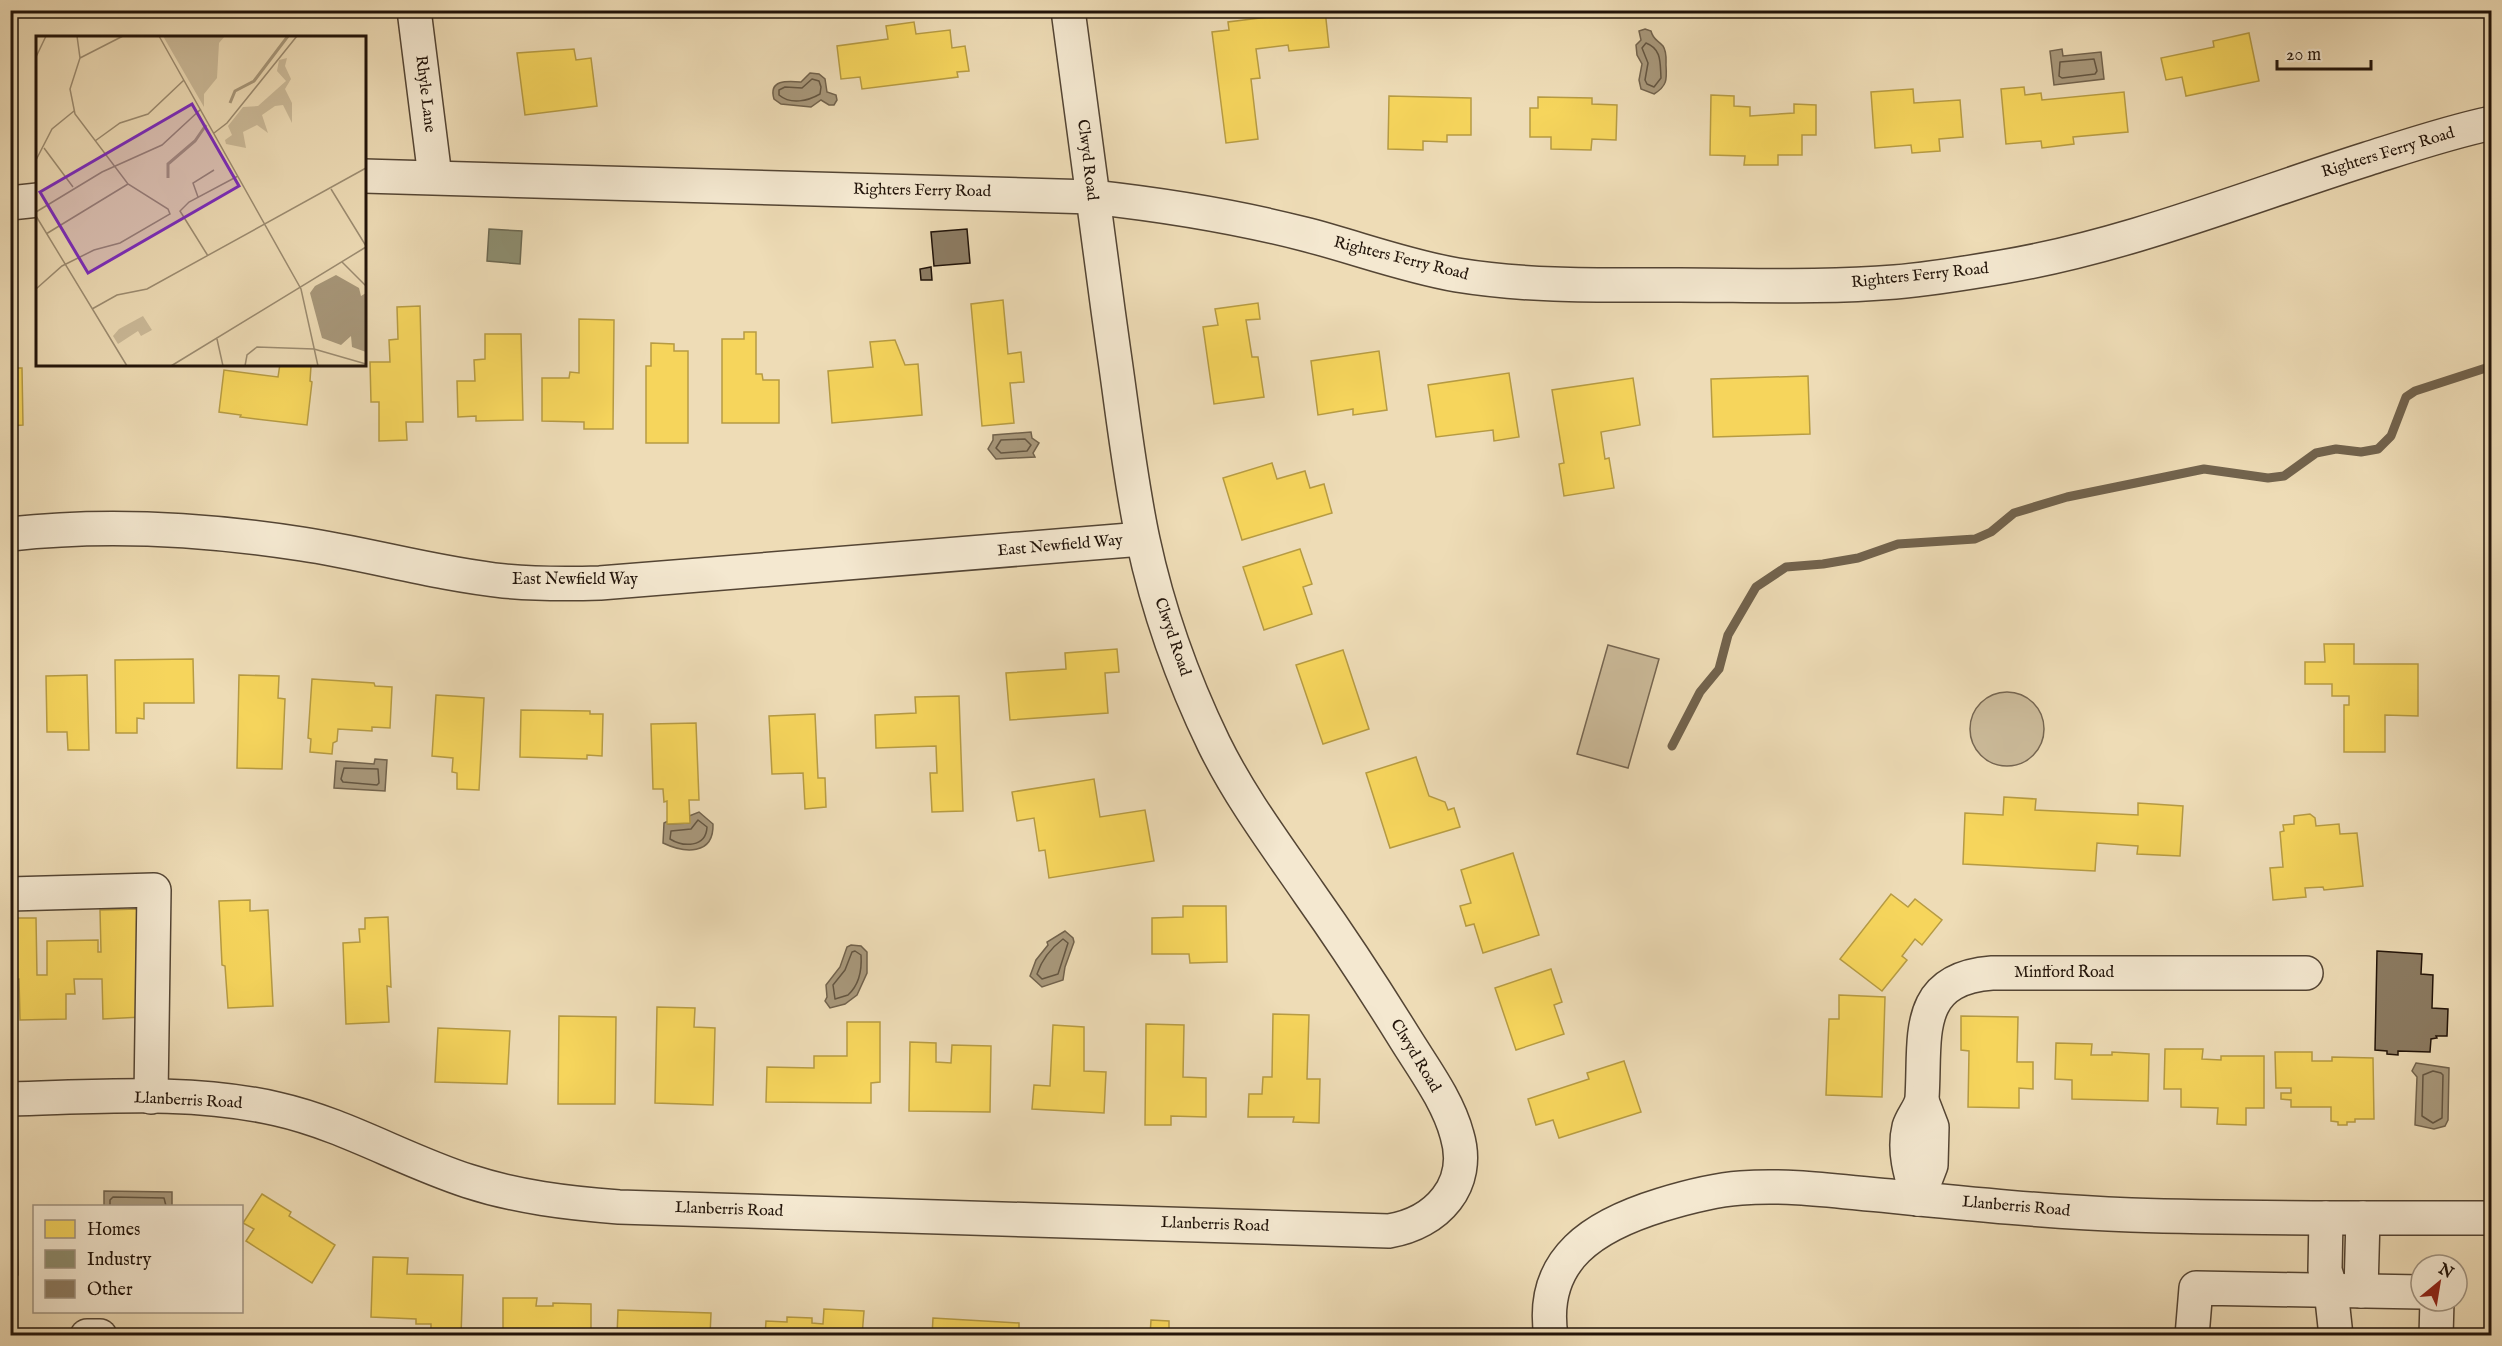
<svg xmlns="http://www.w3.org/2000/svg" width="2502" height="1346" viewBox="0 0 2502 1346" font-family="'IM FELL English',serif">
	<style>
		.green { fill: #cbba99; stroke: #766651; stroke-width: 1.5 }
		.water { fill: #a8987b; stroke: #72634d; stroke-width: 1.5 }
		.homes { fill: #f6d55c; stroke: #b69b43; stroke-width: 1.5 }
		.industry { fill: #8c8c6e; stroke: #6c6850; stroke-width: 1.5 }
		.lines { fill: none; stroke-linecap: round; stroke-linejoin: round }
		.shore { stroke: #645642; stroke-width: 1.5 }
		.stream { stroke: #72634d; stroke-width: 9 }
		.building { fill: #8c7c63; stroke: #211309; stroke-width: 1.5 }
		.minor-casing { stroke: #544534; stroke-width: 36 }
		.minor { stroke: #f4e8d0; stroke-width: 33 }
		.labels { text-anchor: middle; dominant-baseline: central; stroke-width: 6; stroke-linejoin: round; paint-order: stroke }
		.street-label { font-size: 16px; fill: #211309; stroke: #f4e8d0 }
		.inset-river { fill: none; stroke: #a8987b; stroke-width: 3 }
		.inset-road { fill: none; stroke: #9c8c71; stroke-width: 1.5 }
		.view { fill: #7b2cbf; fill-opacity: 0.15; stroke: #7b2cbf; stroke-width: 3 }
		.inset-edge { fill: none; stroke: #211309; stroke-width: 3 }
	</style>
	<rect width="100%" height="100%" fill="#eedcb6"/>
	<filter id="stains"><feTurbulence type="fractalNoise" baseFrequency=".00333" numOctaves="4"/><feColorMatrix values="0 0 0 0 .2 0 0 0 0 .09 0 0 0 0 .02 0 0 0 .5 -.17"/></filter>
	<radialGradient id="worn" r=".72"><stop offset=".6" stop-color="#630" stop-opacity="0"/><stop offset="1" stop-color="#630" stop-opacity=".3"/></radialGradient>
	<!-- green -->
	<g class="green">
		<path d="M1608,645L1659,659L1628,768L1577,754Z"/>
		<circle cx="2007" cy="729" r="37"/>
		<path d="M11,1217H17L18,1275H11Z"/>
	</g>
	<!-- water -->
	<g class="water">
		<path d="M1645,29L1651,31C1653,40 1658,40 1663,46C1667,52 1666,59 1666,65C1667,80 1667,86 1654,94L1641,89L1639,80L1642,64L1637,55L1636,45L1641,40L1639,31Z"/>
		<path d="M2062,49L2063,56L2101,52L2104,79L2054,85L2050,51Z"/>
		<path d="M810,73L819,74L825,79L827,92L836,95L837,100L834,105H829L821,100L811,107L781,104L774,99C768,79 788,81 801,82Z"/>
		<path d="M1031,432L1032,438L1039,443L1033,453L1035,457L996,459L988,449L993,440V435Z"/>
		<path d="M375,759L387,760L385,791L334,788L336,761L374,764Z"/>
		<path d="M699,812L713,824C714,856 684,853 663,843L664,823L668,821V824L689,823V816Z"/>
		<path d="M1065,931L1073,938L1074,942L1065,967L1063,980L1042,987L1030,976L1036,960L1048,945L1047,942Z"/>
		<path d="M851,945L861,946L867,952V973L857,995L845,1004L830,1008L825,1001L827,997L826,985L840,967L847,947Z"/>
		<path d="M2416,1063L2449,1068L2448,1120L2445,1126L2434,1129L2415,1125L2417,1077L2412,1071Z"/>
		<path d="M104,1191L172,1192V1206H104Z"/>
	</g>
	<!-- homes -->
	<g class="homes">
		<path d="M1325,10L1329,47L1289,51L1288,45L1256,49L1260,78L1251,79L1258,139L1226,143L1212,32L1229,30L1228,22Z"/>
		<path d="M2396,10H2469V11L2396,15Z"/>
		<path d="M914,22L916,34L950,30L952,48L965,46L969,71L957,72L958,77L862,89L860,77L841,79L837,46L888,39L886,26Z"/>
		<path d="M2249,33L2259,81L2186,96L2182,77L2166,80L2161,58L2214,47L2213,41Z"/>
		<path d="M574,49L576,60L591,58L597,106L525,115L517,53Z"/>
		<path d="M2024,87L2025,95L2041,93L2042,100L2124,92L2128,132L2073,137L2074,144L2042,148L2041,141L2006,144L2001,89Z"/>
		<path d="M1913,89L1914,103L1960,100L1963,137L1939,139L1940,151L1912,153L1911,145L1875,148L1871,92Z"/>
		<path d="M1711,95L1734,96V106L1750,107V116L1794,113V104L1816,105V135H1802V155H1778V165H1744L1745,156L1710,155Z"/>
		<path d="M1389,96L1471,98V135H1447V142L1423,141V150L1388,149Z"/>
		<path d="M1538,97L1592,98V104L1617,105L1616,140L1592,139L1591,150L1551,149V137H1530V108H1538Z"/>
		<path d="M1003,300L1008,354L1021,352L1024,382L1010,383L1014,423L982,426L971,304Z"/>
		<path d="M1258,303L1260,319L1246,320L1252,357H1258L1264,397L1214,404L1203,327L1218,325L1215,309Z"/>
		<path d="M420,306L423,422H406L407,440L379,441V402H371L370,362H390L389,340L398,339L397,307Z"/>
		<path d="M579,319L614,320L613,429H584V422L542,421V378H569L570,372L579,373Z"/>
		<path d="M744,332H756V374H762L763,380H779V423H722V339H744Z"/>
		<path d="M485,334H521L523,420L476,421V416L458,417L457,381H475L474,360L485,359Z"/>
		<path d="M895,340L905,365L918,364L922,415L832,423L828,371L873,367L870,342Z"/>
		<path d="M651,343L674,344V351H688V443H646V366H651Z"/>
		<path d="M1379,351L1387,410L1353,415V409L1318,415L1311,361Z"/>
		<path d="M280,364L311,366L310,381L312,382L307,425L240,417L241,415L219,412L224,370L278,377Z"/>
		<path d="M10,368H22L23,425L10,426Z"/>
		<path d="M1509,373L1519,437L1494,441L1493,430L1436,437L1428,385Z"/>
		<path d="M1808,376L1810,434L1713,437L1711,379Z"/>
		<path d="M1633,378L1640,425L1601,432L1605,459L1609,458L1614,488L1564,496L1559,464L1564,463L1552,390Z"/>
		<path d="M1272,463L1277,479L1305,471L1310,488L1324,484L1332,513L1242,540L1223,478Z"/>
		<path d="M1300,549L1312,584L1303,587L1312,614L1264,630L1243,567Z"/>
		<path d="M2324,644H2354V664H2418V716L2385,715V752H2344V705H2349V696H2332V684H2305V662H2325Z"/>
		<path d="M1117,649L1119,672L1105,673L1108,713L1010,720L1006,673L1066,669L1065,653Z"/>
		<path d="M1343,650L1369,729L1323,744L1296,665Z"/>
		<path d="M193,659L194,703H144V719L137,718V733H116L115,660Z"/>
		<path d="M87,675L89,750H68L67,732H47L46,676Z"/>
		<path d="M239,675L279,676L278,698L285,699L282,769L237,768Z"/>
		<path d="M312,679L374,683L375,686L392,687L390,728L372,727V731L338,729L337,741L333,743L332,754L310,752L311,739L308,738Z"/>
		<path d="M436,695L484,698L479,790L457,789V773L452,772L453,758L432,756Z"/>
		<path d="M959,696L963,811L932,812L930,773H937L936,746L876,748L875,715L916,713L915,697Z"/>
		<path d="M521,710L590,711V714H603L602,756L587,755V759L520,757Z"/>
		<path d="M815,714L818,778H825L826,807L805,809L803,773L772,774L769,716Z"/>
		<path d="M696,723L699,800H689L690,823L667,824V801L664,802L663,789H653L651,724Z"/>
		<path d="M1416,757L1429,796L1445,802L1448,810L1454,808L1460,827L1390,848L1366,773Z"/>
		<path d="M1094,779L1100,817L1145,810L1154,861L1049,878L1045,850L1039,851L1034,818L1017,821L1012,792Z"/>
		<path d="M2004,797L2036,799L2035,810L2138,815V803L2183,806L2180,856L2137,854L2138,846L2097,843L2095,871L1963,864L1965,813L2003,815Z"/>
		<path d="M2310,814L2315,818L2316,826L2339,824L2340,834L2357,833L2363,886L2324,890L2323,887L2305,888L2306,897L2273,900L2270,868L2283,867L2280,832L2284,831L2283,825L2294,824V816Z"/>
		<path d="M1513,853L1539,935L1483,953L1474,924L1466,926L1460,906L1471,903L1461,870Z"/>
		<path d="M1891,894L1908,907L1915,899L1942,920L1922,945L1915,939L1902,956L1907,960L1882,991L1840,959Z"/>
		<path d="M250,900V911L268,910L273,1006L228,1008L225,966L222,965L219,901Z"/>
		<path d="M1183,906H1226L1227,962L1190,963L1189,954H1152V918L1183,917Z"/>
		<path d="M139,909L142,1017L103,1019L102,979H74L75,994H66V1019L20,1020L19,979L10,980V918H36L37,975H47V941L98,940V952H101L100,910Z"/>
		<path d="M388,917L391,987L387,986L389,1022L346,1024L343,943L360,942L359,929H365V918Z"/>
		<path d="M1551,969L1562,1002L1554,1005L1564,1034L1516,1050L1495,988Z"/>
		<path d="M1839,995L1885,997L1882,1097L1826,1095L1829,1019H1839Z"/>
		<path d="M657,1007L695,1008L694,1027L715,1028L713,1105L655,1103Z"/>
		<path d="M1273,1014L1309,1015L1307,1079H1320L1319,1123L1293,1122L1294,1117H1248L1249,1094H1262L1263,1077H1272Z"/>
		<path d="M559,1016L616,1017L615,1104H558Z"/>
		<path d="M1961,1016L2018,1017L2017,1062H2033V1089L2019,1088V1108L1968,1107L1969,1051L1961,1050Z"/>
		<path d="M847,1022H880V1082L871,1083V1103L766,1102L767,1067L814,1068V1056H847Z"/>
		<path d="M1146,1024L1184,1025L1183,1077L1206,1078V1117L1171,1116V1125H1145Z"/>
		<path d="M1053,1025L1084,1027V1071L1106,1072L1104,1113L1032,1109L1034,1085L1050,1086Z"/>
		<path d="M438,1028L510,1031L507,1084L435,1082Z"/>
		<path d="M910,1042L936,1043V1062L951,1063L952,1045L991,1046L990,1112L909,1111Z"/>
		<path d="M2056,1043L2092,1044L2091,1055H2112V1052L2149,1054L2148,1101L2072,1099V1080L2055,1079Z"/>
		<path d="M2165,1049H2203L2202,1059L2221,1060V1056H2264V1108H2246V1125L2217,1124L2218,1108L2181,1107V1089H2164Z"/>
		<path d="M2275,1052H2312V1061H2332V1057L2373,1058L2374,1119H2355V1122H2347V1125H2338V1122L2331,1121V1107H2291V1100L2281,1099V1093H2291V1088H2276Z"/>
		<path d="M1624,1061L1641,1112L1559,1138L1553,1120L1536,1125L1528,1099L1589,1079L1587,1073Z"/>
		<path d="M262,1194L291,1212L289,1216L335,1245L312,1283L246,1241L254,1229L243,1223Z"/>
		<path d="M373,1257L408,1258L407,1274L463,1275L461,1336H431V1324H416V1319L371,1317Z"/>
		<path d="M503,1298H537L536,1306H553V1303L591,1304V1336H517V1334L503,1333Z"/>
		<path d="M824,1309L864,1311L862,1336H765L766,1321L787,1322V1317L812,1318V1323L823,1324Z"/>
		<path d="M618,1310L711,1313L710,1336H617Z"/>
		<path d="M933,1318L1019,1323V1336H932Z"/>
		<path d="M1151,1320L1169,1321V1336H1150Z"/>
	</g>
	<!-- industry -->
	<path class="industry" d="M489,229L522,231L520,264L487,261Z"/>
	<g class="lines">
		<!-- shore -->
		<g class="shore">
			<path d="M1646,43C1662,49 1660,63 1661,78L1654,87L1647,84L1645,80L1648,63L1642,48Z"/>
			<path d="M2094,59L2097,71L2095,74L2062,78L2059,76L2060,62Z"/>
			<path d="M812,79L819,81L821,87L820,94C808,101 791,105 779,95V90L785,87L802,88Z"/>
			<path d="M1025,439L1031,445L1027,451L1001,453L996,448L1001,440Z"/>
			<path d="M344,768L378,769L379,783L377,785L343,782L341,779Z"/>
			<path d="M698,820L707,827C706,848 683,847 670,839L671,831L691,829Z"/>
			<path d="M1063,939L1068,943L1058,974L1042,979L1037,974C1042,959 1051,948 1063,939Z"/>
			<path d="M855,951L861,955C862,970 859,985 848,995L835,999L833,985L845,970L852,952Z"/>
			<path d="M2433,1071L2441,1073L2443,1075L2442,1118L2433,1123L2422,1116L2423,1075Z"/>
			<path d="M110,1206V1200L113,1197L164,1198L166,1206"/>
		</g>
		<!-- stream -->
		<path class="stream" d="M1672,746L1700,692L1719,669L1728,635L1756,587L1786,567L1823,564L1858,558L1898,544L1975,539L1991,532L2014,513L2067,497L2204,469L2268,478L2284,476L2316,453L2336,449L2361,452L2378,449L2391,436L2406,397L2415,391L2492,366"/>
	</g>
	<!-- building -->
	<g class="building">
		<path d="M967,229L970,263L934,266L931,232Z"/>
		<path d="M931,267L932,280H921L920,269Z"/>
		<path d="M2377,951L2422,954L2421,974L2433,975L2432,1008L2448,1009L2447,1036H2436L2437,1038L2431,1039L2430,1052L2398,1051V1055L2387,1054V1051L2375,1050Z"/>
	</g>
	<g class="lines">
		<!-- minor casing -->
		<g class="minor-casing">
			<g id="minor">
				<path d="M414,10L435,177"/>
				<path d="M364,176L1092,197C1164,205 1234,216 1304,234C1355,247 1405,266 1457,275C1531,287 1605,285 1679,285C1751,285 1824,288 1895,282C1931,279 1967,273 2002,267C2127,246 2247,197 2367,159C2408,146 2449,132 2492,123"/>
				<path d="M10,203L38,200"/>
				<path d="M10,534C107,523 206,529 302,544C369,554 436,574 504,581C536,584 568,584 600,583L1142,539"/>
				<path d="M10,894L154,890L151,1097"/>
				<path d="M10,1099C98,1097 191,1089 277,1109C344,1124 403,1160 468,1181C517,1197 567,1203 619,1207L1389,1231C1437,1223 1472,1185 1457,1135C1448,1101 1424,1069 1406,1040C1375,990 1343,941 1309,893C1276,845 1240,797 1214,744C1183,680 1158,610 1143,540C1130,479 1123,415 1114,353C1098,239 1083,125 1068,10"/>
				<path d="M1918,1199C1911,1176 1903,1151 1909,1127C1912,1117 1921,1108 1922,1098C1926,1038 1912,979 1992,973H2306"/>
				<path d="M1918,1199L1931,1165L1932,1127L1922,1101"/>
				<path d="M2326,1218L2325,1270L2331,1290L2336,1336"/>
				<path d="M2361,1291L2363,1218"/>
				<path d="M87,1336H100"/>
				<path d="M1551,1336C1539,1258 1596,1225 1661,1205C1687,1197 1714,1190 1741,1188C1790,1184 1841,1192 1890,1196C1970,1204 2051,1212 2131,1215C2251,1219 2371,1218 2492,1218"/>
				<path d="M2192,1336L2196,1288L2421,1292"/>
				<path d="M2436,1336L2437,1301"/>
			</g>
		</g>
		<!-- minor -->
		<use href="#minor" class="minor"/>
	</g>
	<g class="labels">
		<!-- street labels -->
		<g class="street-label">
			<text transform="translate(425 94) rotate(83)">Rhyle Lane</text>
			<text transform="translate(2388 153) rotate(-17)">Righters Ferry Road</text>
			<text transform="translate(1087 160) rotate(83)">Clwyd Road</text>
			<text transform="translate(922 191) rotate(1)">Righters Ferry Road</text>
			<text transform="translate(1401 259) rotate(14)">Righters Ferry Road</text>
			<text transform="translate(1920 276) rotate(-6)">Righters Ferry Road</text>
			<text transform="translate(1060 546) rotate(-5)">East Newfield Way</text>
			<text x="575" y="580">East Newfield Way</text>
			<text transform="translate(1172 637) rotate(71)">Clwyd Road</text>
			<text x="2064" y="973">Minfford Road</text>
			<text transform="translate(1415 1056) rotate(59)">Clwyd Road</text>
			<text transform="translate(188 1101) rotate(3)">Llanberris Road</text>
			<text transform="translate(2016 1207) rotate(5)">Llanberris Road</text>
			<text transform="translate(729 1210) rotate(2)">Llanberris Road</text>
			<text transform="translate(1215 1225) rotate(2)">Llanberris Road</text>
		</g>
	</g>
	<!-- overview -->
	<g transform="translate(36 36)">
		<rect width="330" height="330" fill="#eedcb6"/>
		<path d="M127,0H189L183,7L181,42L168,58V71ZM251,22L249,30L255,43L249,53L256,67V87L247,69L239,70L226,79L232,97L221,89L207,96L210,112L190,108L189,104L196,99L192,90L207,71L222,70L250,45L241,35L243,24ZM107,280L116,294L105,300L102,295L82,308L77,300L83,293Z" fill="#cbba99"/>
		<path d="M300,239L323,252L325,260L330,257V316L316,311L315,300L305,309L286,302L274,257L279,250Z" fill="#a8987b"/>
		<path class="inset-river" d="M194,67L199,55L218,45L252,0M132,142V128L159,105L170,89"/>
		<path class="inset-road" d="M123,0L265,253L282,330M0,21L10,0M44,22L87,0M178,97L191,87L261,0M59,105L84,87L112,78L148,44M8,112L37,151M0,124L16,93L38,75M295,153L330,210M162,161L157,147L178,134M0,176L66,136L126,109L165,73M0,180L91,330M10,198L92,148M172,220L144,175L153,166L202,140M306,226L330,250M0,253L26,230L58,214L84,207L134,178L132,173L92,148L39,78L34,53L44,22L41,0M56,273L81,259L111,253L330,132M181,303L187,330M278,313L330,328M135,330L330,211M209,330L211,319L221,311L278,313"/>
		<path class="view" d="M156,68L203,150L52,237L4,156Z"/>
		<rect width="330" height="330" class="inset-edge"/>
	</g>
	<!-- margin -->
	<rect width="2502" height="1346" fill="none" stroke="#eedcb6" stroke-width="36"/>
	<rect x="12" y="12" width="2478" height="1322" fill="none" stroke="#211309" stroke-width="3"/>
	<rect x="18" y="18" width="2466" height="1310" fill="none" stroke="#211309" stroke-width="1.5"/>
	<!-- legend -->
	<rect x="33" y="1205" width="210" height="108" fill="#f4e8d0" stroke="#a09380" stroke-width="1.5"/>
	<rect x="45" y="1220" width="30" height="18" fill="#f6d55c" stroke="#a09380" stroke-width="1.5"/>
	<text x="87" y="1235" font-size="18" fill="#211309">Homes</text>
	<rect x="45" y="1250" width="30" height="18" fill="#8c8c6e" stroke="#a09380" stroke-width="1.5"/>
	<text x="87" y="1265" font-size="18" fill="#211309">Industry</text>
	<rect x="45" y="1280" width="30" height="18" fill="#8c7c63" stroke="#a09380" stroke-width="1.5"/>
	<text x="87" y="1295" font-size="18" fill="#211309">Other</text>
	<!-- north arrow -->
	<g transform="translate(2439 1283) rotate(30)"><circle r="28" fill="#f4e8d0" stroke="#a09380" stroke-width="1.5"/>
	<path d="M0-4.5L10 22L0 15L-10 22Z" fill="#8f2418"/>
	<text y="-9" font-size="16" font-weight="bold" text-anchor="middle" fill="#211309">N</text>
	</g>
	<!-- scale -->
	<path d="M2277 60v9h94v-9" fill="none" stroke="#211309" stroke-width="3"/>
	<text x="2286" y="60" font-size="18" fill="#211309" stroke="#f4e8d0" stroke-width="4.5" paint-order="stroke">20 m</text>
	<rect width="100%" height="100%" filter="url(#stains)"/>
	<rect width="100%" height="100%" fill="url(#worn)"/>
</svg>
